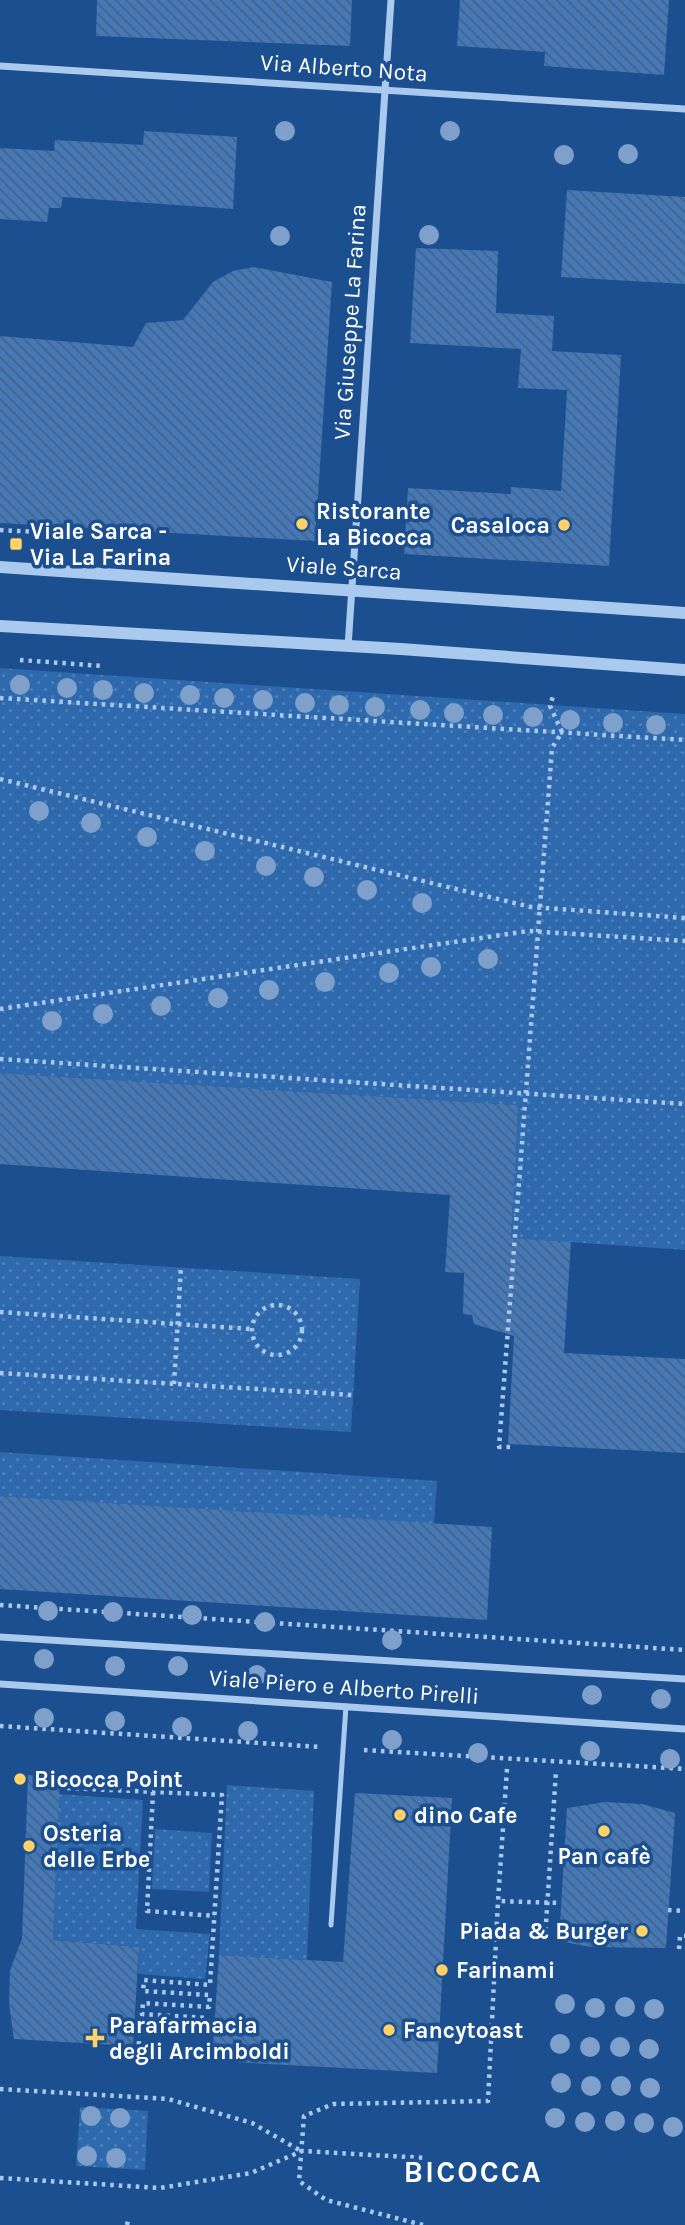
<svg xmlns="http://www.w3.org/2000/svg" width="685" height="2225" viewBox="0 0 685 2225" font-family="Karla,sans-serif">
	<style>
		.grass { fill: url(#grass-dots) }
		.building { fill: url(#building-back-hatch) }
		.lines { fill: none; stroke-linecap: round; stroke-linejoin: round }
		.path { stroke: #a9c9ee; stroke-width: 4.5; stroke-dasharray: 3.5 5; stroke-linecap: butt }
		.service { stroke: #a9c9ee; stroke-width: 5 }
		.minor { stroke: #a9c9ee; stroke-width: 7 }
		.tertiary { stroke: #a9c9ee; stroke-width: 12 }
		.tree { fill: #7ea0ca }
		.poi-dot { fill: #ffd166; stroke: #1b4f8f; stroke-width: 2.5 }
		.labels { text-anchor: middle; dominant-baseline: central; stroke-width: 7; stroke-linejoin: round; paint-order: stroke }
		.street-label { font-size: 23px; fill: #fff; stroke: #1b4f8f }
		.poi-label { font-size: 23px; font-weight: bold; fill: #fff; stroke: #1b4f8f; text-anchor: start }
		.district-label { font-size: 30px; font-weight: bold; letter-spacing: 2px; fill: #fff; stroke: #1b4f8f }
	</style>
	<defs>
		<pattern id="grass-dots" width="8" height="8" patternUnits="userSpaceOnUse" patternTransform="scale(1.75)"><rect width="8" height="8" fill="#2e69ad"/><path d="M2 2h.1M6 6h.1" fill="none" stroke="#4d80b9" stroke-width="1.8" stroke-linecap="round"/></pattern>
		<pattern id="building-back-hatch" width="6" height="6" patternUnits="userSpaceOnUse" patternTransform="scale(1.75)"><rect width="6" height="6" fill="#4478b7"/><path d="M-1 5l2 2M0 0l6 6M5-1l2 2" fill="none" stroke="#486282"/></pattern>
	</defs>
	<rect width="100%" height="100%" fill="#1b4f8f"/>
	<!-- grass -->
	<g class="grass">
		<path d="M0,668L685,714V1250L511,1238L517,1105L0,1073Z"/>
		<path d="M0,1256L360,1279L351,1432L0,1410Z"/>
		<path d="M0,1452L437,1481L434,1524L0,1496Z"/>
		<path d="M227,1785L314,1791L307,1960L219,1955Z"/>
		<path d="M59,1794L143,1800L136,1929L210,1934L205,1979L138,1974L139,1947L53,1940Z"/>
		<path d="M155,1829L212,1833L209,1892L152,1889Z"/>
		<path d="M80,2107L148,2111L145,2170L76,2166Z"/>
	</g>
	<!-- building -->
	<g class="building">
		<path d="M97,0H352L350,46L96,36Z"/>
		<path d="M460,0H669L664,75L544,66L545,52L457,46Z"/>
		<path d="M144,131L237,137L233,209L63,197L61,208H49L47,222L0,219V148L54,151L55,140L143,145Z"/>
		<path d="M567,190L685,197V284L561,277Z"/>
		<path d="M416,248L498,251L496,313L554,316L552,351L621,355L609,566L404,554L408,488L511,494V487L561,491L567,390L518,388L521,349L410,343Z"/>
		<path d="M254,267L332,282L315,541L0,523V336L133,347L146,323L183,320L213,282L233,271Z"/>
		<path d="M0,1073L518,1105L511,1238L571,1242L564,1353L685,1359V1453L508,1444L514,1336L474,1324L472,1315L463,1314L464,1273L445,1272L450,1195L0,1164Z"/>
		<path d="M0,1496L492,1527L487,1620L0,1589Z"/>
		<path d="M28,1775L60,1777L53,1940L139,1947L133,2046L14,2039L9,2004L10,1970L22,1939Z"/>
		<path d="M355,1793L452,1798L437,2073L212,2061L219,1955L343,1962Z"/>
		<path d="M605,1802L642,1804L675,1813L666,1948L591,1947L559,1941L567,1808Z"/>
	</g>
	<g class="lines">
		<!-- path -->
		<g class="path">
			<path d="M0,530L38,532"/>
			<path d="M20,660L102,666"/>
			<path d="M0,698L685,740"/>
			<path d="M0,779L531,907L685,918"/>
			<path d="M0,1009L528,931L685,941"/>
			<path d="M0,1059L685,1104"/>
			<circle cx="277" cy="1330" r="25"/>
			<path d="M0,1312L251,1329"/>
			<path d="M0,1373L353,1395"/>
			<path d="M174,1384L181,1267"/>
			<path d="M510,1447H499L552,748L562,732L550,706L553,696"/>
			<path d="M0,1605L685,1650"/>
			<path d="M0,1726L321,1747"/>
			<path d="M364,1750L685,1769"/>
			<path d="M507,1769L498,1901L561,1903"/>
			<path d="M67,1788L222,1795L210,1985L144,1980L143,1991L210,1995L209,2007L143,2003L142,2014L208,2018L207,2031L140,2027L138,2056"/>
			<path d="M153,1792L147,1911L215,1916"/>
			<path d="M668,1910L685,1911"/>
			<path d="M545,1939L556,1771"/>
			<path d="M679,1949L680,1936H685"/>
			<path d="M0,2089L168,2099L252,2123L301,2151"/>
			<path d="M0,2178L160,2188L251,2173L302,2151L426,2158"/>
			<path d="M127,2225L128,2220"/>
			<path d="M423,2225L326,2200L299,2181L304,2116L333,2104L488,2101L498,1901"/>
		</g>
		<!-- service -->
		<path class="service" d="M331,1925L346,1706"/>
		<!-- minor -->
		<g class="minor">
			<path d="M0,66L685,109"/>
			<path d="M348,647L391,0"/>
			<path d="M0,1637L685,1679"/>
			<path d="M0,1684L685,1729"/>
		</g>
		<!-- tertiary -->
		<g class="tertiary">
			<path d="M0,567L685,613"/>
			<path d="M0,626L401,649L685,670"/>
		</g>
	</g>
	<!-- trees -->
	<g class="tree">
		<circle cx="285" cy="131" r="10"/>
		<circle cx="450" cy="131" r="10"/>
		<circle cx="628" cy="154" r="10"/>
		<circle cx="564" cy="155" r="10"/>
		<circle cx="429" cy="235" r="10"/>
		<circle cx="280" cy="236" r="10"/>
		<circle cx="20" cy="685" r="10"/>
		<circle cx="67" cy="688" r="10"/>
		<circle cx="103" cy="690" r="10"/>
		<circle cx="144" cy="693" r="10"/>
		<circle cx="190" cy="695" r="10"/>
		<circle cx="224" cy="698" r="10"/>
		<circle cx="263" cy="700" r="10"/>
		<circle cx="305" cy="703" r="10"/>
		<circle cx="339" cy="705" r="10"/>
		<circle cx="375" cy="707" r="10"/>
		<circle cx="420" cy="710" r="10"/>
		<circle cx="454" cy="713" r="10"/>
		<circle cx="493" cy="715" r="10"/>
		<circle cx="533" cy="717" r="10"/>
		<circle cx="570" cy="720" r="10"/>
		<circle cx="613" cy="723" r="10"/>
		<circle cx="656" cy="725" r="10"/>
		<circle cx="39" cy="811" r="10"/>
		<circle cx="91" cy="823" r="10"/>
		<circle cx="147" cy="837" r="10"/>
		<circle cx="205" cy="851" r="10"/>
		<circle cx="266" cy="866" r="10"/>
		<circle cx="314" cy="877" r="10"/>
		<circle cx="367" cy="890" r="10"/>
		<circle cx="422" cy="903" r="10"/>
		<circle cx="488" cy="959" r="10"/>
		<circle cx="431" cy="967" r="10"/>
		<circle cx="389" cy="973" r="10"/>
		<circle cx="325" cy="982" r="10"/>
		<circle cx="269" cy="990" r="10"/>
		<circle cx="218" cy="998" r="10"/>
		<circle cx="161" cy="1006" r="10"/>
		<circle cx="103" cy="1014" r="10"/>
		<circle cx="52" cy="1021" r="10"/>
		<circle cx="48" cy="1611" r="10"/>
		<circle cx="113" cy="1612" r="10"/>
		<circle cx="192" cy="1615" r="10"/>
		<circle cx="265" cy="1622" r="10"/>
		<circle cx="392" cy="1640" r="10"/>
		<circle cx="44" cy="1659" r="10"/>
		<circle cx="115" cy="1666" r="10"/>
		<circle cx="178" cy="1666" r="10"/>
		<circle cx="257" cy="1675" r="10"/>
		<circle cx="592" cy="1695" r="10"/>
		<circle cx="661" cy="1699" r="10"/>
		<circle cx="44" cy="1718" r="10"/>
		<circle cx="115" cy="1721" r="10"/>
		<circle cx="182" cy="1727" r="10"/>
		<circle cx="248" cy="1731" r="10"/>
		<circle cx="392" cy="1740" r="10"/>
		<circle cx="590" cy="1751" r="10"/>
		<circle cx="478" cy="1753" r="10"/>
		<circle cx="670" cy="1759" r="10"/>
		<circle cx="565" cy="2004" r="10"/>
		<circle cx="625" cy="2007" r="10"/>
		<circle cx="595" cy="2008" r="10"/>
		<circle cx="654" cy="2009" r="10"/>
		<circle cx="560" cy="2044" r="10"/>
		<circle cx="590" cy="2047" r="10"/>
		<circle cx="620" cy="2047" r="10"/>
		<circle cx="649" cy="2049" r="10"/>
		<circle cx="561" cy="2083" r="10"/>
		<circle cx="591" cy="2086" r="10"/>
		<circle cx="621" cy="2086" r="10"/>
		<circle cx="650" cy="2088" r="10"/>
		<circle cx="91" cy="2116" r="10"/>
		<circle cx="120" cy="2118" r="10"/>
		<circle cx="555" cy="2118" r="10"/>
		<circle cx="615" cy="2121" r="10"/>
		<circle cx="585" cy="2122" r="10"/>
		<circle cx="644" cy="2123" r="10"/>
		<circle cx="673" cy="2127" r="10"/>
		<circle cx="87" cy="2156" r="10"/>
		<circle cx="116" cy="2158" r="10"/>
	</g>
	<!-- markers -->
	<g class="poi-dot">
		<circle cx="302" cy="524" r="7"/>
		<circle cx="564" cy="525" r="7"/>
		<rect x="9" y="537" width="14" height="14" rx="3.5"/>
		<circle cx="20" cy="1779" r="7"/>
		<circle cx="400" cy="1815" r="7"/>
		<circle cx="604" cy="1831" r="7"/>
		<circle cx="29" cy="1846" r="7"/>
		<circle cx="642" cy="1931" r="7"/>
		<circle cx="442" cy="1970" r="7"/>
		<circle cx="389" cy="2030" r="7"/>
		<path d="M91.5 2027.5h7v7h7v7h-7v7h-7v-7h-7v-7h7z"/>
	</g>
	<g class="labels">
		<!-- street labels -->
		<g class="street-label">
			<text transform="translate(344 68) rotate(4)">Via Alberto Nota</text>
			<text transform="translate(350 322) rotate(-86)">Via Giuseppe La Farina</text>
			<text transform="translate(344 568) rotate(4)">Viale Sarca</text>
			<text transform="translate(344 1687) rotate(4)">Viale Piero e Alberto Pirelli</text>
		</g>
		<!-- poi labels -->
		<g class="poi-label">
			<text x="316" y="511">Ristorante<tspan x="316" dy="26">La Bicocca</tspan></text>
			<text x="550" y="525" text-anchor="end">Casaloca</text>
			<text x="30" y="531">Viale Sarca -<tspan x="30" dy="26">Via La Farina</tspan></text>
			<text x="34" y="1779">Bicocca Point</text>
			<text x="414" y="1815">dino Cafe</text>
			<text x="43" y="1833">Osteria<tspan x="43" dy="26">delle Erbe</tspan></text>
			<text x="604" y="1856" text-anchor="middle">Pan cafè</text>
			<text x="628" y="1931" text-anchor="end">Piada &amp; Burger</text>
			<text x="456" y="1970">Farinami</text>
			<text x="109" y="2025">Parafarmacia<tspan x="109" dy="26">degli Arcimboldi</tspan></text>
			<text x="403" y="2030">Fancytoast</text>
		</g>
		<!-- district labels -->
		<g class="district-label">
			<text x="473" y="2172">BICOCCA</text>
		</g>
	</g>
</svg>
